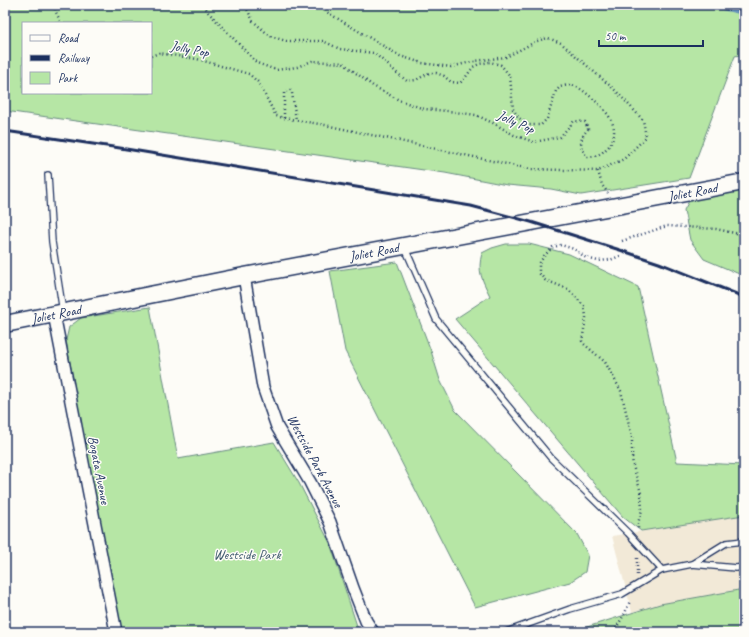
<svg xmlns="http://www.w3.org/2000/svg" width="749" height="637" viewBox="0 0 749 637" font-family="Caveat,sans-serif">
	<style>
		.built { fill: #f2e9d7 }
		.green { fill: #b6e6a5; stroke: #688a82; fill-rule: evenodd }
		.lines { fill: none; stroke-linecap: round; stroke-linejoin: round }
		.stream { stroke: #6591ba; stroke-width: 4 }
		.lane-casing { stroke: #1b2f5e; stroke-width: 8 }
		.street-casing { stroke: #1b2f5e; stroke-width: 14 }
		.secondary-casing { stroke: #1b2f5e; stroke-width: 19 }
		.path { stroke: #1b2f5e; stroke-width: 2.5; stroke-dasharray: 1 3; stroke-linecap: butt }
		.lane { stroke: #fdfcf7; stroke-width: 5.5 }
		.street { stroke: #fdfcf7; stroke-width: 11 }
		.secondary { stroke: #fdfcf7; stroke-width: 16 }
		.rail { stroke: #1b2f5e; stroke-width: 3 }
		.labels { text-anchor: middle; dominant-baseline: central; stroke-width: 3; stroke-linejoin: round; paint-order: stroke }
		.street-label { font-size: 14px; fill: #1b2f5e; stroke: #fdfcf7 }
		.park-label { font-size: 14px; fill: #425d70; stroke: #fdfcf7 }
	</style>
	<rect width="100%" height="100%" fill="#fdfcf7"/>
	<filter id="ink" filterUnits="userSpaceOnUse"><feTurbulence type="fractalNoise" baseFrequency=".025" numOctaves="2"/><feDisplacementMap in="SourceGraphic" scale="8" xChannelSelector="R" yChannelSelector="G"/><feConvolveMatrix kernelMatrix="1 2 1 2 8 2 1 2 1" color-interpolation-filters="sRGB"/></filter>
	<g filter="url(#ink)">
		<!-- built -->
		<path class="built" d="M744,515V589L660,604L632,612L612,536Z"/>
		<!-- green -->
		<g class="green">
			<path d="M5,5H744V54L735,56L689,178L581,195L551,189L507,185L445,173L5,111ZM23,23H151V93H23Z"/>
			<path d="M744,189V276L704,259L690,240L684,210L689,201Z"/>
			<path d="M506,244H529L569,254L638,287L677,462L744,465V515L641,531L623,517L455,319L490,296C482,279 477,272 482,253L492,248Z"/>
			<path d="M397,262L431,351L440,380L455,410L577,534L588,555L585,572L570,582L475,607L345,351L330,271Z"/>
			<path d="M150,307L178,459L274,442L299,483L330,543L359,632H118L66,340L69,327L81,318Z"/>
			<path d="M744,589V632H571L660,604Z"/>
		</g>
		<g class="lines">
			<!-- stream -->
			<path class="stream" d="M709,5L744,13"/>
			<!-- lane casing -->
			<g class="lane-casing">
				<g id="lane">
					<path d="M48,175L52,242L63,312"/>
					<path d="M405,248L436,319L551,458L628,533L662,570L692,564L736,568L744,567"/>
					<path d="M692,564L726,543L744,541"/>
					<path d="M506,632L570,609L622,594L662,570"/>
				</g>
			</g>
			<!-- street casing -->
			<g class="street-casing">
				<g id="street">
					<path d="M244,276L263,387L277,427L310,482L330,522L353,588L366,621L373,632"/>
					<path d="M54,314L116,632"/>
				</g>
			</g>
			<!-- secondary casing -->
			<g class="secondary-casing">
				<g id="secondary">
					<path id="s1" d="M5,324L244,276L744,182"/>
				</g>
			</g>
			<!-- path -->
			<g class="path">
				<path d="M55,5V10L61,23"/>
				<path d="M204,5L208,12L257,63L276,70L297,67L312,61L343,63L373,86L399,100L424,109L448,111L476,115L493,123L514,135L534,142L560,137L574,121L585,122L588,129C579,139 579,146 587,157C596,157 603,153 609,146C623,127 605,109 591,97C585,92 579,87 572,85C568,85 563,86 560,87L556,91L547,119L541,125H529L519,118L513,109L510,76L501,65L490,62L479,64L473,67L465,78L460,83L451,82L444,76L436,73H429L416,80L407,81L397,73L374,53L340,49L323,41H286L270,36L253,21L245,5"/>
				<path d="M151,56L159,53L197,59L249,74L258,82L276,116L284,118V92L290,90L292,93L296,120L325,125L530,169L598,171L624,159L646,137L643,120L616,91L561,43L548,38L537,41L506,57L475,61L451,67L422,63L400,56L315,5"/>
				<path d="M284,118L296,120"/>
				<path d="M598,171L602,185L608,193"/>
				<path d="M622,241L667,226L716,229L744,235"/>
				<path d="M620,256L610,260L598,261L586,258L574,249L561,245L553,247L544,256L539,264V273L545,280L568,289L585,307L586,318L582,341L584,344L605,362L621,391L632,437V457L633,466L641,493L642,510L638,523V529"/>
				<path d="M637,575V556"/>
				<path d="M614,632L625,613L630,601"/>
			</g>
			<!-- lane -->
			<use href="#lane" class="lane"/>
			<!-- street -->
			<use href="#street" class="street"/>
			<!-- secondary -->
			<use href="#secondary" class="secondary"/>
			<!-- rail -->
			<path class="rail" d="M5,131L120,148L471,206L531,222L620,250L659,263L744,297"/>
		</g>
	</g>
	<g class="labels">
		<!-- street labels -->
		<g class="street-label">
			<text transform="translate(190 49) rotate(11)">Jolly Pop</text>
			<text transform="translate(516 122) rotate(24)">Jolly Pop</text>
			<text stroke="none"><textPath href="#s1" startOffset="700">Joliet Road</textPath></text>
			<text stroke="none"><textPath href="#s1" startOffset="376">Joliet Road</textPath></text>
			<text stroke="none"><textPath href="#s1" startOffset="52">Joliet Road</textPath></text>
			<text transform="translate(315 461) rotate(62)">Westside Park Avenue</text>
			<text transform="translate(99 470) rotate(79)">Bogata Avenue</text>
		</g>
		<!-- park labels -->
		<g class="park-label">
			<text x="247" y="554">Westside Park</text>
		</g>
	</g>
	<!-- margin -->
	<rect width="749" height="637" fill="none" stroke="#fdfcf7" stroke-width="20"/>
	<rect x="10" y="10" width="729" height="617" fill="none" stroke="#1b2f5e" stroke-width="1.5" filter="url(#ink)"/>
	<!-- legend -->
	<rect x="22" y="22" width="130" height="72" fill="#fdfcf7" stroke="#a3aaba"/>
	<rect x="30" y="35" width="20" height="6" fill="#fdfcf7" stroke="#a3aaba"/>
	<text x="58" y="42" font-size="12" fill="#1b2f5e">Road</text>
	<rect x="30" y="55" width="20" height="6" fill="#1b2f5e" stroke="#a3aaba"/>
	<text x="58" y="62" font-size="12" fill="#1b2f5e">Railway</text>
	<rect x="30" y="72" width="20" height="12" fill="#b6e6a5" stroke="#a3aaba"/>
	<text x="58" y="82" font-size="12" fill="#1b2f5e">Park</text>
	<!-- scale -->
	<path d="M599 40v6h104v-6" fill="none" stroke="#1b2f5e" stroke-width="2"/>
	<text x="605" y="40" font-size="12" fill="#1b2f5e" stroke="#fdfcf7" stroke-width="3" paint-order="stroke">50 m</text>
</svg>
